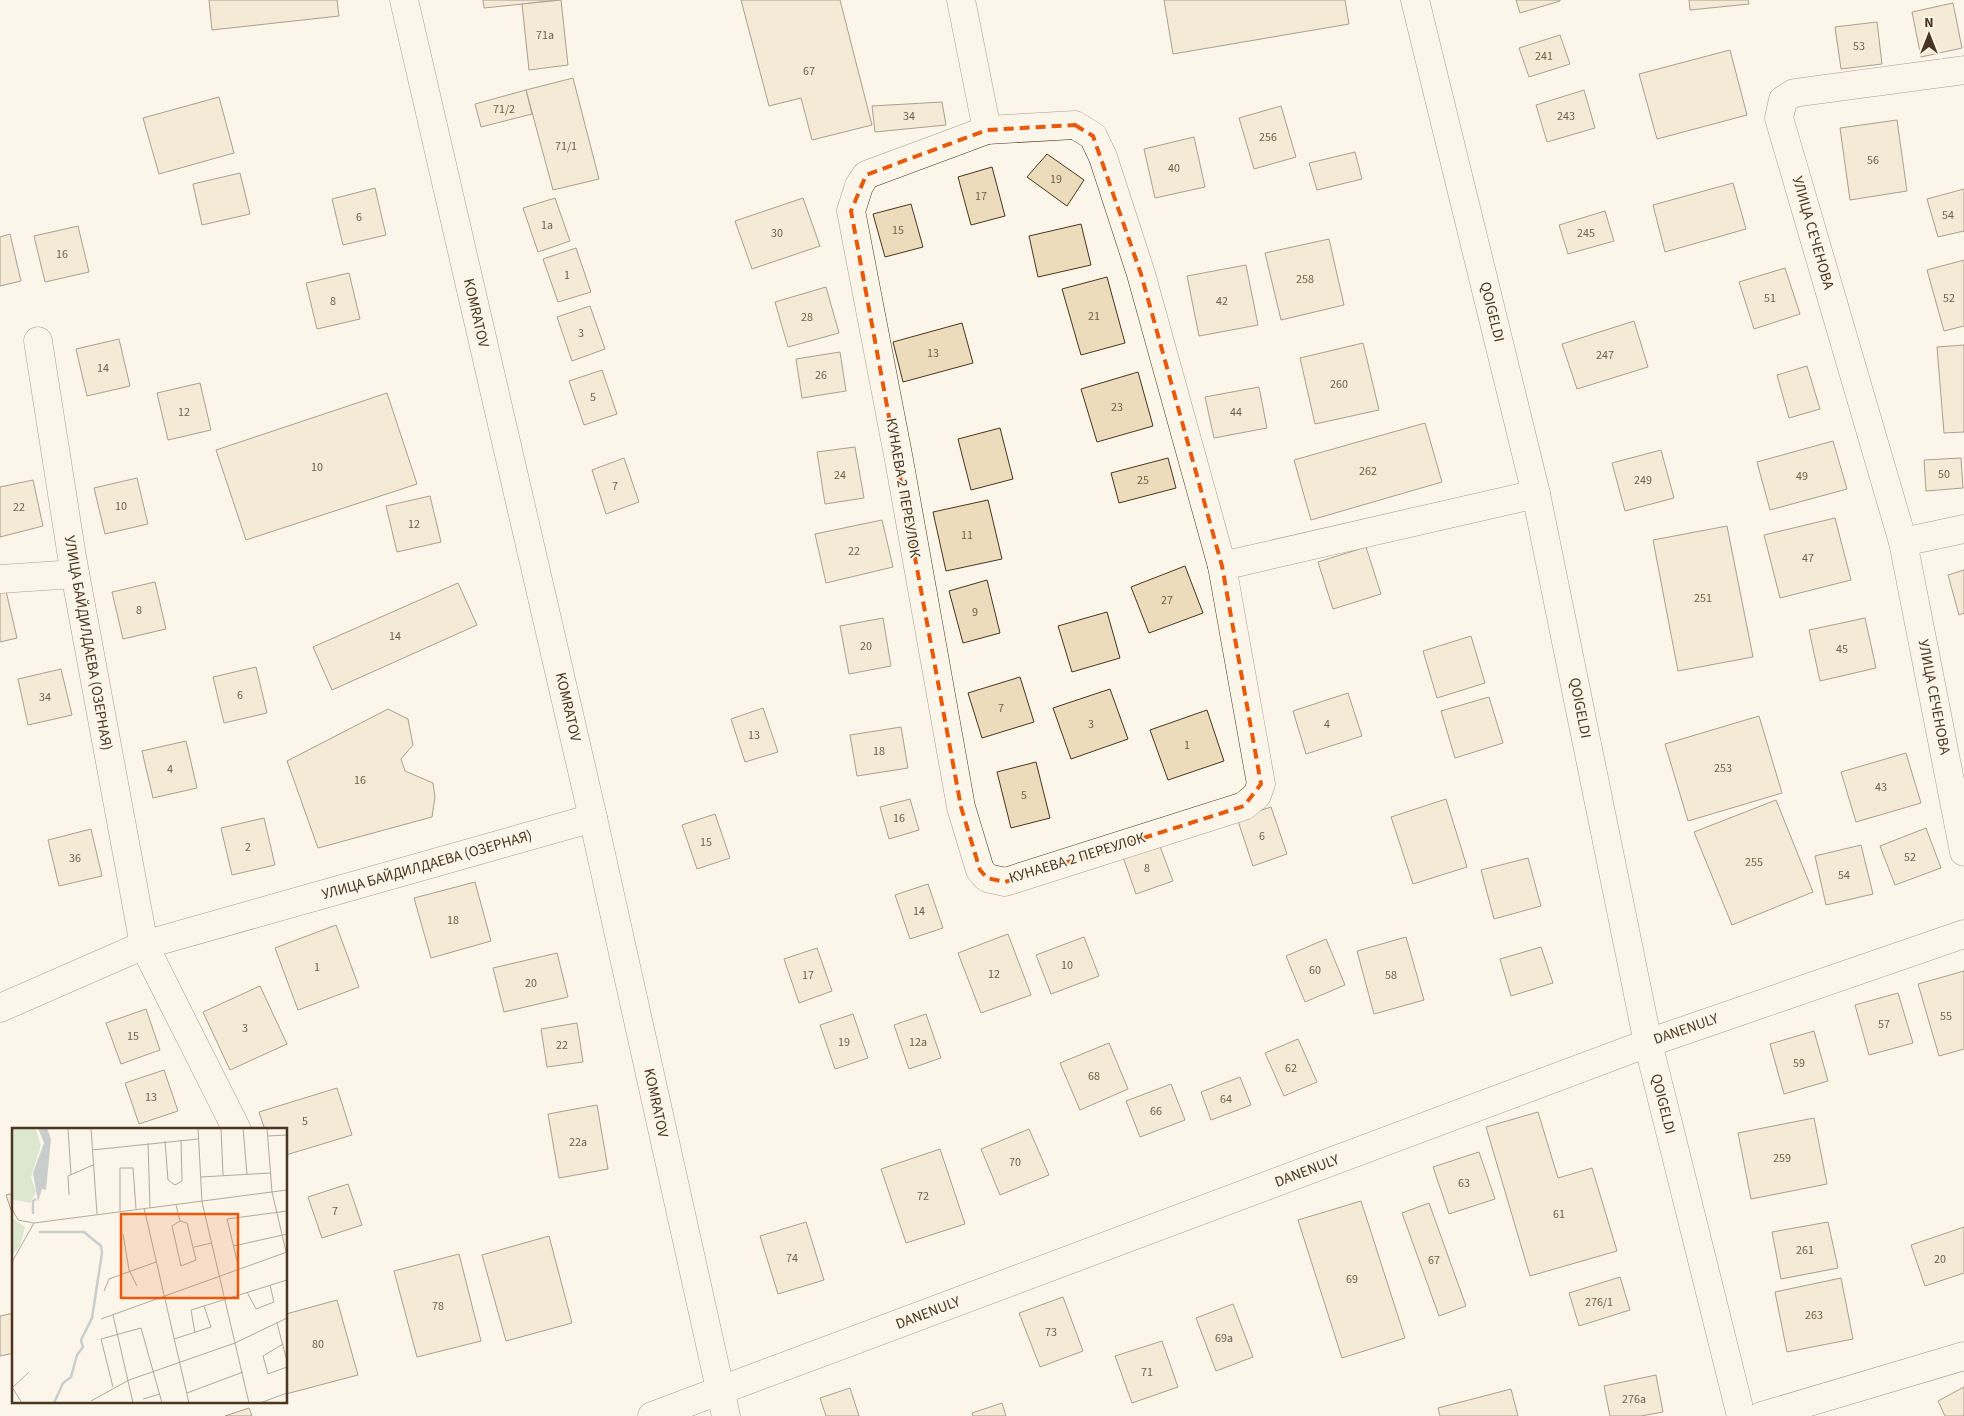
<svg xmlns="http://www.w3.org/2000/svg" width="1964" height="1416" viewBox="0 0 1964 1416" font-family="'Source Sans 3',sans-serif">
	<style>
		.building { fill: #ecdcbc; stroke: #4a3520 }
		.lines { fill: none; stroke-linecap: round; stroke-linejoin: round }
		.minor-casing { stroke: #4a3520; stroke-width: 29 }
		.minor { stroke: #fbf6e9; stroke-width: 28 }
		.marked { fill: none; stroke: #e8590c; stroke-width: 4; stroke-dasharray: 10 6; stroke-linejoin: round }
		.labels { text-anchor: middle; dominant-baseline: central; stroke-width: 4; stroke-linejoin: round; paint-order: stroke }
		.number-label { font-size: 12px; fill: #725f47 }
		.street-label { font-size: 15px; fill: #4a3520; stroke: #fbf6e9 }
		.inset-river { fill: none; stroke: #c9cecd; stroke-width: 2.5 }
		.inset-road { fill: none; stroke: #b4a999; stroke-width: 1 }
		.view { fill: #e8590c; fill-opacity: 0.15; stroke: #e8590c; stroke-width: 2.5 }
		.inset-edge { fill: none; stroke: #4a3520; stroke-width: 2.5 }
	</style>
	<rect width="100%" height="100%" fill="#fbf6e9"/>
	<!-- building -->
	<g class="building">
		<path d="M209,0H337L339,16L212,30Z"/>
		<path d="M483,0H561L484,8Z"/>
		<path d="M561,0L568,65L529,70L522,4Z"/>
		<path d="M741,0H840L872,125L812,140L801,98L769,106Z"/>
		<path d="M1164,0H1345L1349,24L1173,54Z"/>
		<path d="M1516,0H1560V1L1520,13Z"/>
		<path d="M1689,0H1748L1749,4L1690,10Z"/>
		<path d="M1953,3L1962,48L1921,57L1912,12Z"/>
		<path d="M1877,22L1882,64L1841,69L1835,27Z"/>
		<path d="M1560,35L1570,64L1529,77L1519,48Z"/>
		<path d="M1730,50L1747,115L1657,139L1639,74Z"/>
		<path d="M573,78L599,179L553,190L526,90Z"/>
		<path d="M526,90L532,114L481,127L475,104Z"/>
		<path d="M1584,90L1595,128L1547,142L1536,105Z"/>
		<path d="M219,97L234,153L159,174L143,118Z"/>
		<path d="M942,102L946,125L875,132L872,106Z"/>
		<path d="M1281,106L1296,157L1254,169L1239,118Z"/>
		<path d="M1897,120L1907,191L1850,200L1840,128Z"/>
		<path d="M1194,137L1205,187L1155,198L1144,149Z"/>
		<path d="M1355,152L1362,179L1317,190L1309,163Z"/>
		<path d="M1047,154L1084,180L1067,206L1027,177Z"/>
		<path d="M992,167L1005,216L971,225L958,177Z"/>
		<path d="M240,173L250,214L202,225L193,184Z"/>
		<path d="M1733,183L1746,229L1665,252L1653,205Z"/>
		<path d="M375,188L386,235L343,245L332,199Z"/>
		<path d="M1964,189V231L1938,237L1927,199Z"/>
		<path d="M555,198L570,241L538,252L523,208Z"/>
		<path d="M803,198L820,246L752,269L735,221Z"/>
		<path d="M911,204L923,247L885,257L873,214Z"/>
		<path d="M1605,211L1614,241L1568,254L1559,225Z"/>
		<path d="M1081,224L1091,265L1038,277L1029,236Z"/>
		<path d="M78,226L89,272L45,282L34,236Z"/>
		<path d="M10,234L21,281L0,286V237Z"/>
		<path d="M1329,239L1344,305L1281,320L1265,253Z"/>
		<path d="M576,248L591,292L558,302L543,259Z"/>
		<path d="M1964,260V326L1944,331L1927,270Z"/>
		<path d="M1246,265L1258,325L1199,336L1187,276Z"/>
		<path d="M1785,268L1800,314L1754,329L1739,282Z"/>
		<path d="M349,273L360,319L317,329L306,283Z"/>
		<path d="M1107,277L1125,343L1081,355L1062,289Z"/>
		<path d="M826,287L839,333L788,347L775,302Z"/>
		<path d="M590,306L605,349L572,361L557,317Z"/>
		<path d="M1634,321L1648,367L1577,389L1562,344Z"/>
		<path d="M962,323L973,363L903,382L893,342Z"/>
		<path d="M119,339L130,386L87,396L76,349Z"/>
		<path d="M1363,343L1379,410L1315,424L1300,358Z"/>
		<path d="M1964,345V432L1944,433L1937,347Z"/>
		<path d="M840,352L846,391L802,398L796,359Z"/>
		<path d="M1807,366L1820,409L1789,418L1777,375Z"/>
		<path d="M602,370L617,414L584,425L569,381Z"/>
		<path d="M1138,372L1153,426L1097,442L1081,389Z"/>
		<path d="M200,383L211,430L168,440L157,393Z"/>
		<path d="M1259,387L1267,428L1214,438L1205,397Z"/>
		<path d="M387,393L417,484L246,540L216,450Z"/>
		<path d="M1425,423L1442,482L1311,520L1294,460Z"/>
		<path d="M1000,428L1013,479L971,490L958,439Z"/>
		<path d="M1833,441L1847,489L1770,510L1757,462Z"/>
		<path d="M855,447L864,498L825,504L817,452Z"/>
		<path d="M1661,450L1674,498L1625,511L1612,463Z"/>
		<path d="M624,458L639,502L606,514L592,470Z"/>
		<path d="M1168,458L1176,488L1119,503L1111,473Z"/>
		<path d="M1961,458L1963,488L1926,491L1924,460Z"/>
		<path d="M137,478L148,524L105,534L94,488Z"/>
		<path d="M33,480L43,526L0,537V487Z"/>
		<path d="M430,496L441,542L397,552L386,506Z"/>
		<path d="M988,500L1002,559L946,571L933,512Z"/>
		<path d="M1835,518L1851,580L1780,598L1764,535Z"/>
		<path d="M882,520L893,567L826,583L815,534Z"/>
		<path d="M1727,526L1753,657L1678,671L1653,540Z"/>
		<path d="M1366,547L1381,594L1333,609L1318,562Z"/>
		<path d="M1185,566L1203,613L1149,633L1131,587Z"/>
		<path d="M1964,570V613L1959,615L1948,575Z"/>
		<path d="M987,580L1000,633L963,643L949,591Z"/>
		<path d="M155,582L166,629L123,639L112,592Z"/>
		<path d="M458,583L477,625L332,690L313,647Z"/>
		<path d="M6,591L17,638L0,642V593Z"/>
		<path d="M1107,612L1120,658L1072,672L1058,626Z"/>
		<path d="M883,618L891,666L849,674L840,626Z"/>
		<path d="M1865,618L1876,668L1820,681L1809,630Z"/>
		<path d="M1471,636L1485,683L1437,698L1423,651Z"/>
		<path d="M256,667L267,713L224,723L213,677Z"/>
		<path d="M61,669L72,715L28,725L18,679Z"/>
		<path d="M1020,677L1034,722L982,738L968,693Z"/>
		<path d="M1110,689L1128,739L1071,759L1053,708Z"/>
		<path d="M1348,693L1362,736L1306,754L1293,711Z"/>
		<path d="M1489,697L1503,743L1455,758L1441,711Z"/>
		<path d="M763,708L778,752L745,762L731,719Z"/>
		<path d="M388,709L408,719L413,745L401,759L405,771L433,783L435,797L432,817L318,848L287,761Z"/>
		<path d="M1207,710L1224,761L1168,780L1150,730Z"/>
		<path d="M1759,716L1782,793L1688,821L1665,744Z"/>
		<path d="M901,727L908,768L857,776L850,735Z"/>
		<path d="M186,741L197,788L153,798L142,751Z"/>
		<path d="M1906,753L1921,803L1856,822L1841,772Z"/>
		<path d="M1036,762L1050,818L1011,828L997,772Z"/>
		<path d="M910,799L919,830L889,839L880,807Z"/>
		<path d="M1446,799L1467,867L1413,884L1391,817Z"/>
		<path d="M1776,800L1813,892L1732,925L1694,832Z"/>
		<path d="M1271,807L1287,854L1253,866L1237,818Z"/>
		<path d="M715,814L730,858L697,869L682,825Z"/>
		<path d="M264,818L275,865L232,875L221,828Z"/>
		<path d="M1926,828L1941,868L1895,885L1880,846Z"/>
		<path d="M91,829L102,876L59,886L48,840Z"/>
		<path d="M1158,841L1173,881L1136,894L1122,854Z"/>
		<path d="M1861,845L1873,894L1826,905L1815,856Z"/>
		<path d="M1528,858L1541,906L1494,919L1481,870Z"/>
		<path d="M475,882L491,941L431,958L414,898Z"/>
		<path d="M928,884L943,928L910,939L895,895Z"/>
		<path d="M336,925L359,987L298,1010L275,948Z"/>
		<path d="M1008,934L1031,995L981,1013L958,953Z"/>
		<path d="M1084,937L1099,976L1051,994L1036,955Z"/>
		<path d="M1406,937L1424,1000L1374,1014L1357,951Z"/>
		<path d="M1326,939L1345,985L1305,1002L1286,956Z"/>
		<path d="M1541,947L1553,983L1511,996L1500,959Z"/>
		<path d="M817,948L832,991L799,1003L784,959Z"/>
		<path d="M557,953L568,997L504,1012L493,968Z"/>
		<path d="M1964,971V1049L1939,1056L1918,984Z"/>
		<path d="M260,986L287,1044L230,1070L203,1012Z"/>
		<path d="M1898,993L1913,1043L1869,1055L1855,1005Z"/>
		<path d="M146,1009L160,1050L121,1064L106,1023Z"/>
		<path d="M853,1014L868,1058L835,1069L820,1025Z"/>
		<path d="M926,1014L941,1058L909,1069L894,1025Z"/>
		<path d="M577,1023L583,1062L547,1067L541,1029Z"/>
		<path d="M1814,1031L1828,1081L1784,1094L1770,1044Z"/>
		<path d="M1298,1039L1317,1082L1284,1096L1265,1053Z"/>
		<path d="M1109,1043L1128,1089L1080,1110L1060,1063Z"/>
		<path d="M164,1070L178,1111L139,1124L125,1083Z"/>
		<path d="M1240,1077L1251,1105L1211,1120L1201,1092Z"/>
		<path d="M1171,1084L1185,1120L1140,1137L1126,1101Z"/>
		<path d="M337,1088L352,1135L286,1155V1130H265L259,1112Z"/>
		<path d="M597,1105L608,1169L559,1178L548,1114Z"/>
		<path d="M1538,1112L1558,1178L1592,1168L1617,1251L1530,1276L1486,1127Z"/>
		<path d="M1814,1118L1827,1184L1751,1199L1738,1133Z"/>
		<path d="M1029,1129L1049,1175L1000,1195L981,1149Z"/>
		<path d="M940,1149L965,1224L906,1243L881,1169Z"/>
		<path d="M1479,1152L1495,1199L1449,1214L1433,1167Z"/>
		<path d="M348,1184L362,1225L322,1238L308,1197Z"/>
		<path d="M14,1193V1219L6,1195Z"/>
		<path d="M1361,1201L1405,1338L1342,1358L1298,1220Z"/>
		<path d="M1429,1203L1466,1306L1439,1316L1402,1213Z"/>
		<path d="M806,1222L824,1280L778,1294L760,1236Z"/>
		<path d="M1828,1222L1838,1268L1781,1279L1772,1232Z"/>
		<path d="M1964,1227V1273L1925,1286L1911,1245Z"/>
		<path d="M549,1236L572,1323L506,1341L482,1255Z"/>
		<path d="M459,1254L481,1341L417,1357L394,1271Z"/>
		<path d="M1620,1277L1630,1310L1579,1326L1569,1293Z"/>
		<path d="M1841,1278L1853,1339L1787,1352L1775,1292Z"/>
		<path d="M1063,1297L1083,1351L1040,1367L1019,1313Z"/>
		<path d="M337,1300L358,1375L286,1394V1314Z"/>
		<path d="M1233,1304L1253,1357L1216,1371L1196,1318Z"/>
		<path d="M14,1313V1353L0,1356V1316Z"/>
		<path d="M1162,1341L1178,1387L1132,1403L1115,1356Z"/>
		<path d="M1656,1375L1663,1412L1641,1416H1610L1604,1386Z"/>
		<path d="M1964,1387V1416H1945L1938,1401Z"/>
		<path d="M850,1388L859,1416H826L820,1398Z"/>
		<path d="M1511,1389L1518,1416H1440L1438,1408Z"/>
		<path d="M1002,1403L1006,1416H973L972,1413Z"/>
		<path d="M249,1408L252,1416H225Z"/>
	</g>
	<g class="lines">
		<!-- minor casing -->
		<g class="minor-casing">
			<g id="minor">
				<path d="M404,0L593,818L726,1416"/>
				<path d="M961,0L987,130"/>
				<path d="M1415,0L1536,494L1648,1043L1741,1416"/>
				<path d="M1964,70L1794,93L1783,100L1779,118L1903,542L1964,852"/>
				<path d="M1075,125L1093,136L1103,157L1141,274L1222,566L1261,784L1257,795L1244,806L1005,882L987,878L980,870L961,807L899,460L851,211L859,186L866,175L987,130Z"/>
				<path d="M38,341L72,557L144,945L237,1130"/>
				<path d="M1903,542L1964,529"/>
				<path d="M1222,566L1536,494"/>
				<path d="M0,579L75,574"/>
				<path d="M0,1008L144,945L593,818"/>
				<path d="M652,1416L1648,1043L1964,934"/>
				<path d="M1762,1416L1964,1356"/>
			</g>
		</g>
		<!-- minor -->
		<use href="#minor" class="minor"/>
	</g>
	<!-- marked area -->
	<path d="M0 0H1964V1416H0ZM1075,125L1093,136L1141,274L1222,566L1261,784L1244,806L1005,882L987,878L980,870L961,807L851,211L866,175L987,130Z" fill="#fbf6e9" fill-opacity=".55" fill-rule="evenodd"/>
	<path class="marked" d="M1075,125L1093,136L1141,274L1222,566L1261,784L1244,806L1005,882L987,878L980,870L961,807L851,211L866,175L987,130Z"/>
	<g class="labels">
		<!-- number labels -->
		<g class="number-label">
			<text x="545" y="35">71а</text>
			<text x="1859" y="46">53</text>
			<text x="1544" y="56">241</text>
			<text x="809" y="71">67</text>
			<text x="504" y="109">71/2</text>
			<text x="909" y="116">34</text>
			<text x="1566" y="116">243</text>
			<text x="1268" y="137">256</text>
			<text x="566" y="146">71/1</text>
			<text x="1873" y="160">56</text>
			<text x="1174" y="168">40</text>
			<text x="1056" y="179">19</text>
			<text x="981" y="196">17</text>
			<text x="1948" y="215">54</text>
			<text x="359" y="217">6</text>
			<text x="547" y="225">1а</text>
			<text x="898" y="230">15</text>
			<text x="777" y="233">30</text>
			<text x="1586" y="233">245</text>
			<text x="62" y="254">16</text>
			<text x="567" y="275">1</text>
			<text x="1305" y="279">258</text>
			<text x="1770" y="298">51</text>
			<text x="1949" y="298">52</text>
			<text x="333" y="301">8</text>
			<text x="1222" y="301">42</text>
			<text x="1094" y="316">21</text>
			<text x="807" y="317">28</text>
			<text x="581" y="333">3</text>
			<text x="933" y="353">13</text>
			<text x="1605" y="355">247</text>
			<text x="103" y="368">14</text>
			<text x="821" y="375">26</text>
			<text x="1339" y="384">260</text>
			<text x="593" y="397">5</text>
			<text x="1117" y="407">23</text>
			<text x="184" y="412">12</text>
			<text x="1236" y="412">44</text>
			<text x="317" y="467">10</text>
			<text x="1368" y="471">262</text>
			<text x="1944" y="474">50</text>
			<text x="840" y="475">24</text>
			<text x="1802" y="476">49</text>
			<text x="1143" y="480">25</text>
			<text x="1643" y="480">249</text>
			<text x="615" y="486">7</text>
			<text x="121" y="506">10</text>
			<text x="19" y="507">22</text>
			<text x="414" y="524">12</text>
			<text x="967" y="535">11</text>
			<text x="854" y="551">22</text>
			<text x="1808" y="558">47</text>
			<text x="1703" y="598">251</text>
			<text x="1167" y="600">27</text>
			<text x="139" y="610">8</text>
			<text x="975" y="612">9</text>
			<text x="395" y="636">14</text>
			<text x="866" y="646">20</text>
			<text x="1842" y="649">45</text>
			<text x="240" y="695">6</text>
			<text x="45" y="697">34</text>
			<text x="1001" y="708">7</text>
			<text x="1091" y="724">3</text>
			<text x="1327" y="724">4</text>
			<text x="754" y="735">13</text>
			<text x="1187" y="745">1</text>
			<text x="879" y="751">18</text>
			<text x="1723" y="768">253</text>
			<text x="170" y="769">4</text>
			<text x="360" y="780">16</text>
			<text x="1881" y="787">43</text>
			<text x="1024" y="795">5</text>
			<text x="899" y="818">16</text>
			<text x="1262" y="836">6</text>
			<text x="706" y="842">15</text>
			<text x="248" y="847">2</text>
			<text x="1910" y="857">52</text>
			<text x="75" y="858">36</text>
			<text x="1754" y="862">255</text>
			<text x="1147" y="868">8</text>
			<text x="1844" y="875">54</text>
			<text x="919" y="911">14</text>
			<text x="453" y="920">18</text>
			<text x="1067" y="965">10</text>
			<text x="317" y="967">1</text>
			<text x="1315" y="970">60</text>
			<text x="994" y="974">12</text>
			<text x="808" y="975">17</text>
			<text x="1391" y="975">58</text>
			<text x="531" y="983">20</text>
			<text x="1946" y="1016">55</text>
			<text x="1884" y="1024">57</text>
			<text x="245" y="1028">3</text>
			<text x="133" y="1036">15</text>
			<text x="844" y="1042">19</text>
			<text x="918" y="1042">12а</text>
			<text x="562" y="1045">22</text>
			<text x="1799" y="1063">59</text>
			<text x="1291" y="1068">62</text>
			<text x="1094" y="1076">68</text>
			<text x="151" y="1097">13</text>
			<text x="1226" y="1099">64</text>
			<text x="1156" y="1111">66</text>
			<text x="305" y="1121">5</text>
			<text x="578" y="1142">22а</text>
			<text x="1782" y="1158">259</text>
			<text x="1015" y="1162">70</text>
			<text x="1464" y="1183">63</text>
			<text x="923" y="1196">72</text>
			<text x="335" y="1211">7</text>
			<text x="1559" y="1214">61</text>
			<text x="1805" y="1250">261</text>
			<text x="792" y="1258">74</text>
			<text x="1940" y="1259">20</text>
			<text x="1434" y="1260">67</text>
			<text x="1352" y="1279">69</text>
			<text x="1599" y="1302">276/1</text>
			<text x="438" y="1306">78</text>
			<text x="1814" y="1315">263</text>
			<text x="1051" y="1332">73</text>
			<text x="1224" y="1338">69а</text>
			<text x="318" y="1344">80</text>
			<text x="1147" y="1372">71</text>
			<text x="1634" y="1399">276а</text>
		</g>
		<!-- street labels -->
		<g class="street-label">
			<text transform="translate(1813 233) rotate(74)">УЛИЦА СЕЧЕНОВА</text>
			<text transform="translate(1492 312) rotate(76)">QOIGELDI</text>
			<text transform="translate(476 313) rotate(77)">KOMRATOV</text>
			<text transform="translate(903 488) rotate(80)">КУНАЕВА 2 ПЕРЕУЛОК</text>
			<text transform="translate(88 643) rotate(80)">УЛИЦА БАЙДИЛДАЕВА (ОЗЕРНАЯ)</text>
			<text transform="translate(1934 697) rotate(79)">УЛИЦА СЕЧЕНОВА</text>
			<text transform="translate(568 707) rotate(77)">KOMRATOV</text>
			<text transform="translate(1580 708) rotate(79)">QOIGELDI</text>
			<text transform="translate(1077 858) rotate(-17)">КУНАЕВА 2 ПЕРЕУЛОК</text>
			<text transform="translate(427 865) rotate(-16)">УЛИЦА БАЙДИЛДАЕВА (ОЗЕРНАЯ)</text>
			<text transform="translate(1686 1029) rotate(-19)">DANENULY</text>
			<text transform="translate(656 1103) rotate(78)">KOMRATOV</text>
			<text transform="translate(1663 1104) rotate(76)">QOIGELDI</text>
			<text transform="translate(1307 1171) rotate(-21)">DANENULY</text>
			<text transform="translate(928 1313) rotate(-21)">DANENULY</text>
		</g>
	</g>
	<!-- overview -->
	<g transform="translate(12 1128)">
		<rect width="275" height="275" fill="#fbf6e9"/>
		<path d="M0,0H23L29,17L19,49L24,64L18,75L0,71ZM0,90L13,99L8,118L0,127Z" fill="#dce7d0"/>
		<path d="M26,0H35L39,11L34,62L30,61L26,74L21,45L32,15Z" fill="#c9cecd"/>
		<path class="inset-river" d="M21,86V73L24,71M27,104H72L89,118L90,125L80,190L69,212L71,219L65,227L59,249L51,255L42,275"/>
		<path class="inset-road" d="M56,0L59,47M79,0L85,86M186,0L190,74L237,275M209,0L211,47M231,0L235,46M255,0L260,64L275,128M256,8L275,7M153,13L156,52L163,57L170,53L169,12M136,15L138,80M80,22L186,11M189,49L258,45M57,67L56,48L81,37M164,77L168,93M132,80L177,275M0,81L6,92L22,95M108,83V40H121L124,81M168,93L175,95L184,132L169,138L160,98ZM22,95L275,62M111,106L117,142L125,158M222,118L275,106M182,119L200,115M0,134L22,95M227,141L215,91L275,83M92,163L97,151L144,134M235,164L244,181L262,174L258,157M101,187L121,275M89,191L275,124M265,195L275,233M183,205L179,182L275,152M162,211L199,199L192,178M271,216L251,228L256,246L275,239M0,259L10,275M101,259L89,211L129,200L150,275M0,260L17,244M175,265L231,244M131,271L148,266M79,273L117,252L223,215L275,190M248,275L275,265"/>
		<path class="view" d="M109,86H226V170H109Z"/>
		<rect width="275" height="275" class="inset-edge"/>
	</g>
	<!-- north arrow -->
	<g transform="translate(1929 35)" stroke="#fbf6e9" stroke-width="4" paint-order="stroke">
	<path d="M0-4L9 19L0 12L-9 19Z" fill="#4a3520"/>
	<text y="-8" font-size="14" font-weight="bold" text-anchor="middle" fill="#4a3520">N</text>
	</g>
</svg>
